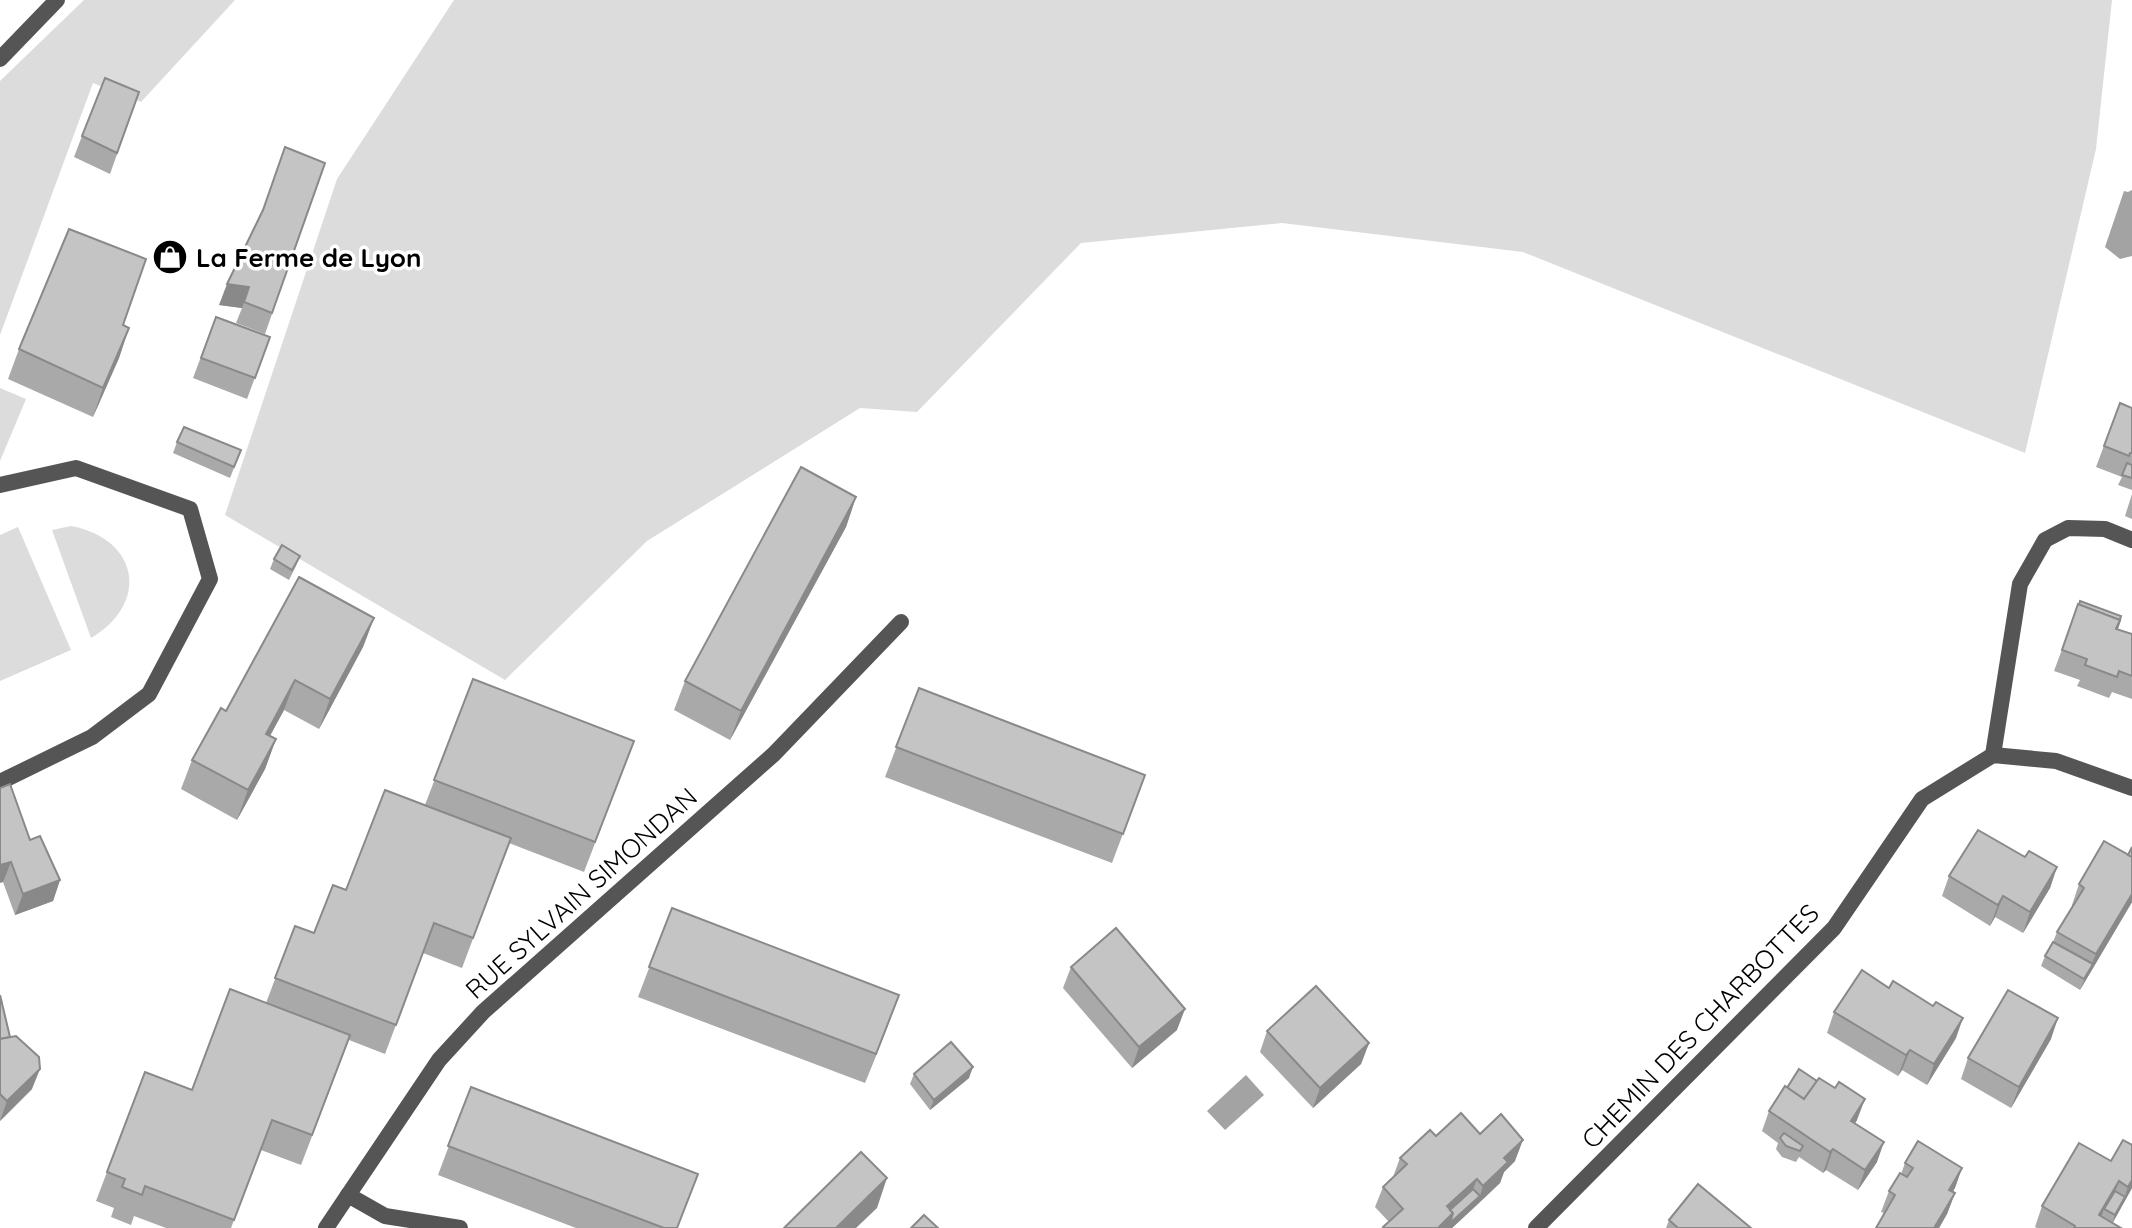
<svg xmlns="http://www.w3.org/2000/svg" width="2132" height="1228" viewBox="0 0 2132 1228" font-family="Quicksand,sans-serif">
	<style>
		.green { fill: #dcdcdc }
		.water { fill: #a3a3a3 }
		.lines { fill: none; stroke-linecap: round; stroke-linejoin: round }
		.lane { stroke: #555; stroke-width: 16 }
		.street { stroke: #555; stroke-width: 16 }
		.wall { fill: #a9a9a9 }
		.shaded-wall { fill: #898989 }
		.building { fill: #c4c4c4; stroke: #898989; stroke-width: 2 }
		.labels { text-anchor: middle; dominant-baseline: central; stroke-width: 7; stroke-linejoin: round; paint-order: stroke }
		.poi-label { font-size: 26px; font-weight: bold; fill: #000; stroke: #fff; text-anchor: start }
		.street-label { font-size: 26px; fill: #000; stroke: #fff }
	</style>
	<rect width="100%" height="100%" fill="#fff"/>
	<!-- green -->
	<g class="green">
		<path d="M84,0H235L141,102L93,83L0,335V81Z"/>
		<path d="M454,0H2112L2096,149L2025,453L1523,252L1282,223L1081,243L917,412L860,408L647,541L505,680L225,515L337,179Z"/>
		<path d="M0,388L26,399L0,461Z"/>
		<path d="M71,526C139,539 150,603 91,638L52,530Z"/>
		<path d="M18,527L71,650L0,681V535Z"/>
	</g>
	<!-- water -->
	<g class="water">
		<path d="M2132,190V256L2120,259L2105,247L2124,191L2128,192Z"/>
		<path d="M1246,1075L1264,1095L1225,1130L1207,1111Z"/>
	</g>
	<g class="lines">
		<!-- lane -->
		<path class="lane" d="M0,485L76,468L190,509L210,579L149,694L92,737L0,782"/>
		<!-- street -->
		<g class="street">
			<path d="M0,59L57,0"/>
			<path d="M1993,755L2020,584L2045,540L2068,528L2105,529L2132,540"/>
			<path d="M348,1195L385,1216L460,1228"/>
			<path d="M326,1228L439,1060L483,1012L774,754L901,622"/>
			<path d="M1536,1228L1834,928L1922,799L1993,755L2056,761L2132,788"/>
		</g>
	</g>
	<!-- wall -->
	<g class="wall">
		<path d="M139,92L110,174L74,157L82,136Z"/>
		<path d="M325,163L265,334L236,323L242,308L219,305Z"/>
		<path d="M216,317L270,337L247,399L193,378Z"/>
		<path d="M123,325L129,328L119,358L93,417L8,379L19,349Z"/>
		<path d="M2120,403L2132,408V490L2118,485L2122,477L2096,467Z"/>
		<path d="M177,442L241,450L230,478L173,453Z"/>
		<path d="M2132,494V519L2125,516Z"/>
		<path d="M856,497L846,527L730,740L674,710L685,681Z"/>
		<path d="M300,556L296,566L289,580L270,569L274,559Z"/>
		<path d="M2080,601L2117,629L2132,634V699L2112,692L2109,698L2077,686L2080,680L2054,671Z"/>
		<path d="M374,618L363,647L319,729L284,710L270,736L276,739L265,769L237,820L181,789L192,760L226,711Z"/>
		<path d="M473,679L634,741L584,872L509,843L462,968L423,953L385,1054L349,1040L301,1165L261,1150L231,1228H166L134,1216L131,1225L111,1217L114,1208L96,1201L107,1172L192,1090L266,1003L295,926L314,933L346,890L425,805Z"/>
		<path d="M919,688L1145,775L1112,863L885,777Z"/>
		<path d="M0,788L30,840L60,880L53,901L15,915L3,882Z"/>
		<path d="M2132,847V902L2080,990L2041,966L2045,956L2053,942L2057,932L2073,906L2072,905L2079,884L2128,855Z"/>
		<path d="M2025,857L2057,867L2050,888L2023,933L1995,917L1990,926L1942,896L1949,876Z"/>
		<path d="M672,908L888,1025L865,1083L638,997Z"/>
		<path d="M1071,967L1177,1030L1132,1068L1063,988Z"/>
		<path d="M1889,988L1956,1038L1927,1085L1902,1070L1898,1076L1827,1033L1834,1012Z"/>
		<path d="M0,995L10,1037L32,1089L0,1121Z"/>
		<path d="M1267,1031L1369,1043L1361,1064L1313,1108L1260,1052Z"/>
		<path d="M2051,1039L2011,1108L1961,1079L1968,1058Z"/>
		<path d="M914,1074L969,1078L930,1110L910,1084Z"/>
		<path d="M471,1087L677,1228H576L438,1175Z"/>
		<path d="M1769,1111L1857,1120L1855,1123L1877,1162L1858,1190L1826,1170L1823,1173L1799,1157L1796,1162L1782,1157L1776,1149L1778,1143L1762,1131Z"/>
		<path d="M1480,1134L1515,1161L1504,1172L1500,1183L1476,1206L1452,1228H1383L1389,1222L1375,1207L1383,1187L1393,1177L1400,1158L1436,1136Z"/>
		<path d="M2079,1143L2132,1188L2112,1223L2121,1228H2037L2035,1227L2042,1206Z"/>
		<path d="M1905,1163L1962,1168L1953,1192L1955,1193L1947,1214L1939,1228H1876L1884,1213L1881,1212L1889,1191L1901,1174Z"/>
		<path d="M1669,1220L1751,1228H1666Z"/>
	</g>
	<!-- shaded-wall -->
	<g class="shaded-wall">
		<path d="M227,284L249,287L242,308L219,305Z"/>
		<path d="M129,328L119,358L93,417L103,388Z"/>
		<path d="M856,497L846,527L730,740L741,711Z"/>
		<path d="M374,618L363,647L319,729L330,699Z"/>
		<path d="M295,680L284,710L255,763L266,734Z"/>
		<path d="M276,739L265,769L237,820L248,790Z"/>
		<path d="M11,862L3,882L0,883V865Z"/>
		<path d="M2057,867L2050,888L2023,933L2030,912Z"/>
		<path d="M60,880L53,901L15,915L23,894Z"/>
		<path d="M2132,894V902L2080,990L2096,954Z"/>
		<path d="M2003,896L1995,917L1990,926L1998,905Z"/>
		<path d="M899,995L888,1025L865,1083L876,1054Z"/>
		<path d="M1185,1009L1177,1030L1132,1068L1139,1047Z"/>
		<path d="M1963,1018L1956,1038L1927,1085L1934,1064Z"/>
		<path d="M2058,1018L2051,1039L2011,1108L2019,1087Z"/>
		<path d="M1369,1043L1361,1064L1313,1108L1320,1088Z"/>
		<path d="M1910,1050L1902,1070L1898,1076L1906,1055Z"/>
		<path d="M973,1067L969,1078L930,1110L934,1100Z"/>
		<path d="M40,1069L32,1089L0,1121L7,1101Z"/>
		<path d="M1865,1099L1857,1120L1844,1141L1851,1121Z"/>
		<path d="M1523,1140L1515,1161L1504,1172L1500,1183L1452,1228H1438L1447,1206L1477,1179L1469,1199L1480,1196L1483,1186L1504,1158Z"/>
		<path d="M1884,1142L1877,1162L1858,1190L1865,1170Z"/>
		<path d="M1833,1149L1826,1170L1823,1173L1830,1152Z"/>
		<path d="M1962,1168L1955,1188L1941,1211L1949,1190Z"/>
		<path d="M887,1178L877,1208L856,1228H836Z"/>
		<path d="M2132,1180V1188L2121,1208L2128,1187Z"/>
		<path d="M2119,1181L2111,1202L2104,1209L2100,1220L2099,1215Z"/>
		<path d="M1955,1193L1947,1214L1939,1228H1934Z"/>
		<path d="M2125,1197L2121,1208L2111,1226L2115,1215Z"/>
	</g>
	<!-- building -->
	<g class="building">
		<path d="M105,78L139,92L117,153L82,136Z"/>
		<path d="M285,147L325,163L272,313L244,302L249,287L227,284L263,210Z"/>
		<path d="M69,229L146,259L123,325L129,328L103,388L19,349Z"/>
		<path d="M216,317L270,337L255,378L201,358Z"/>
		<path d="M2120,403L2132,408V453H2130L2129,456L2104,446Z"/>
		<path d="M184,427L241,450L234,467L177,442Z"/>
		<path d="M2127,463L2132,465V478L2122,475Z"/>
		<path d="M801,467L856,497L741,711L685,681Z"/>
		<path d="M282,545L300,556L292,570L274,559Z"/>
		<path d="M299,577L374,618L330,699L295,680L266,734L276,739L248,790L192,760L221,708L226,711Z"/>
		<path d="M2080,601L2121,616L2117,629L2120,620L2079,605Z"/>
		<path d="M2078,604L2120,620L2116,629L2132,634V676L2119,671L2117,677L2085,665L2087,659L2062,650Z"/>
		<path d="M473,679L634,741L595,842L434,780Z"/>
		<path d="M919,688L1145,775L1123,834L896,747Z"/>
		<path d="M10,784L30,840L40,836L60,880L23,894L11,862L0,865V788Z"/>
		<path d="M385,790L511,838L473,938L434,923L396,1025L275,978L295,926L314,933L333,885L346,890Z"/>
		<path d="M1978,830L2025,857L2029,851L2057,867L2030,912L2003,896L1998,905L1949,876Z"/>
		<path d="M2104,841L2132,857V894L2096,954L2057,932L2084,888L2079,884Z"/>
		<path d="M2132,847V857L2128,855Z"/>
		<path d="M672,908L899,995L876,1054L649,967Z"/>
		<path d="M1116,928L1185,1009L1139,1047L1071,967Z"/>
		<path d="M2053,942L2093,964L2084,979L2045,956Z"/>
		<path d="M1862,970L1889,988L1893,981L1933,1006L1936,1002L1963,1018L1934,1064L1910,1050L1906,1055L1834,1012Z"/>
		<path d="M1316,986L1369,1043L1320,1088L1267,1031Z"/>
		<path d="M230,989L350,1035L312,1135L272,1120L234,1220L145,1186L142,1195L122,1187L125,1179L107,1172L145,1072L192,1090Z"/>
		<path d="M2008,990L2058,1018L2019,1087L1968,1058Z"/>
		<path d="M0,995L10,1037L0,1039Z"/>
		<path d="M16,1036L39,1057L40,1069L7,1101L0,1094V1039Z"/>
		<path d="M951,1042L973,1067L934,1100L914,1074Z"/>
		<path d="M1799,1069L1817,1081L1804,1099L1787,1088Z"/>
		<path d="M1819,1078L1835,1088L1839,1082L1865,1099L1851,1121L1884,1142L1865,1170L1833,1149L1830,1152L1769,1111L1785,1086L1804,1099Z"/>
		<path d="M471,1087L698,1174L677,1228H664L448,1146Z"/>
		<path d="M1461,1113L1480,1134L1501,1114L1523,1140L1504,1158L1508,1162L1483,1186L1477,1179L1447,1206L1453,1213L1438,1228H1385L1383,1227L1403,1209L1383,1187L1407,1164L1400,1158L1430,1130L1436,1136Z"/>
		<path d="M1784,1133L1803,1146L1800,1151L1786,1146L1780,1138Z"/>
		<path d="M2123,1140L2132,1145V1180L2128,1187L2119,1181L2099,1215L2121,1228H2074L2075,1226L2042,1206L2079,1143L2111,1161Z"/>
		<path d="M1918,1141L1962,1168L1949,1190L1955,1193L1934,1228H1876L1895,1195L1889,1191L1900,1173L1907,1177L1913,1168L1905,1163Z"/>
		<path d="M861,1152L887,1178L836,1228H784Z"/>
		<path d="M1698,1184L1751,1228H1678L1669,1220Z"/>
		<path d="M1473,1189L1480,1196L1450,1223L1453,1213L1450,1210Z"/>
		<path d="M2115,1191L2125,1197L2115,1215L2104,1209Z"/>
		<path d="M924,1215L938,1228H911Z"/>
	</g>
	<!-- icons -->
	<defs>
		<g id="shop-disc" transform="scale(1.8)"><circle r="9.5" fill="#000" stroke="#fff"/><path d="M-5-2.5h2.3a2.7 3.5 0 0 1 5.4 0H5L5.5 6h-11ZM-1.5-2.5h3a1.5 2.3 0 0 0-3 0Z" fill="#fff"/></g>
	</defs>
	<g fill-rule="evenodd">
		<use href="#shop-disc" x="170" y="257"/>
	</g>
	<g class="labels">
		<!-- poi labels -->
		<g class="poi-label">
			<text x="196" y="257">La Ferme de Lyon</text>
		</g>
		<!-- street labels -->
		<g class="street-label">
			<text transform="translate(581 893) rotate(-42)">RUE SYLVAIN SIMONDAN</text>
			<text transform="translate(1700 1026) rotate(-46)">CHEMIN DES CHARBOTTES</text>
		</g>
	</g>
</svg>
